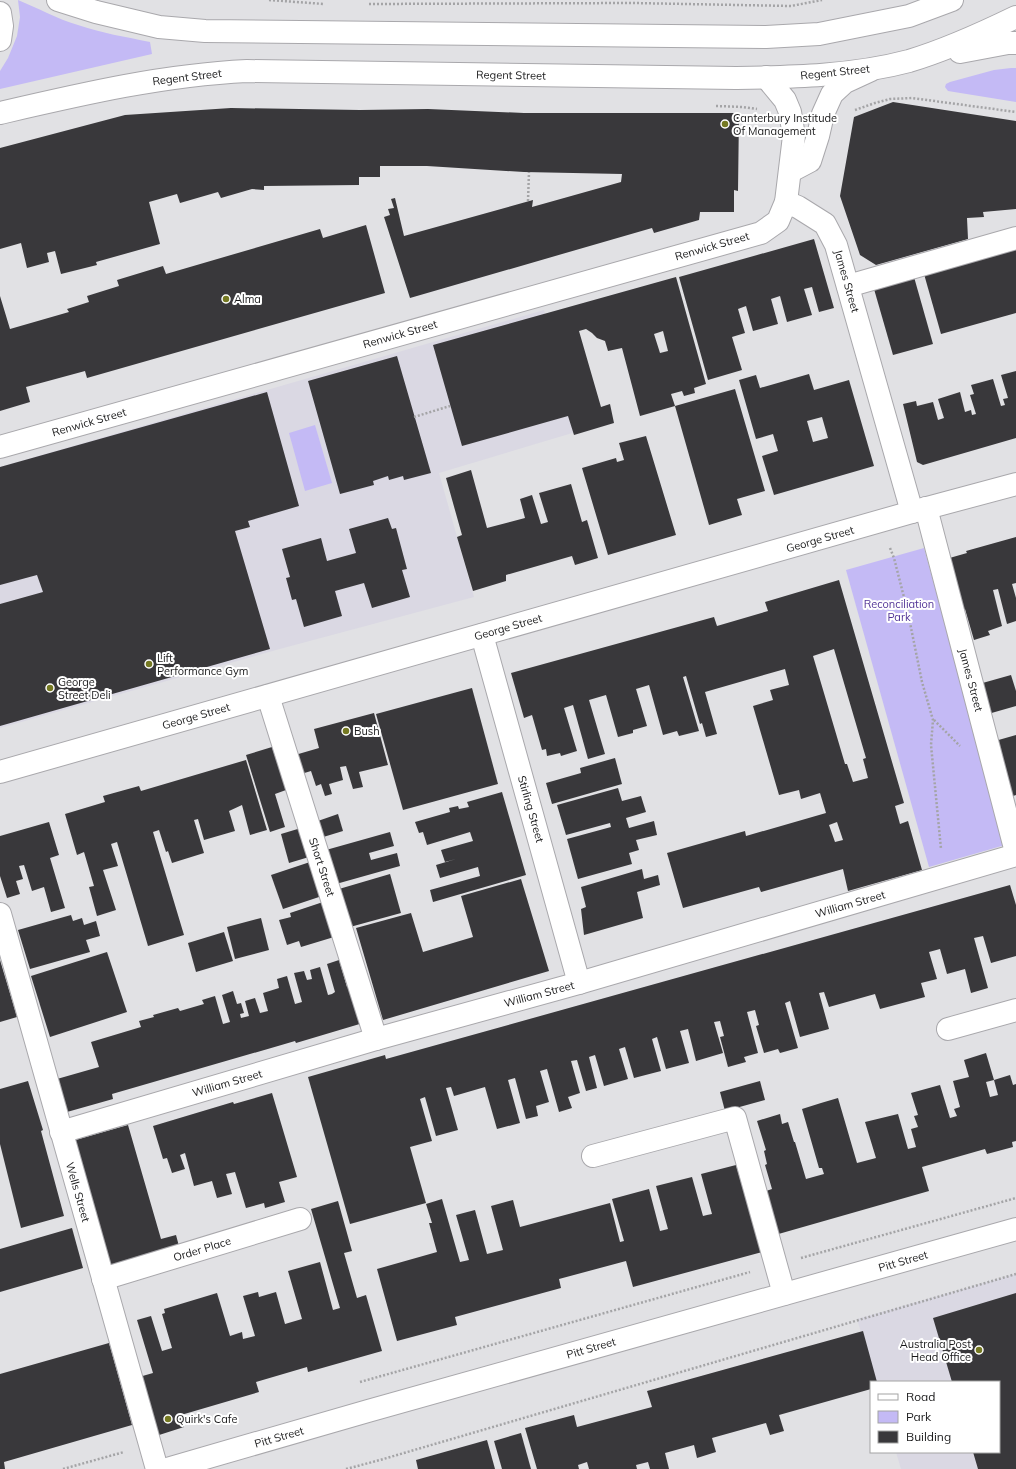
<svg xmlns="http://www.w3.org/2000/svg" width="1016" height="1469" viewBox="0 0 1016 1469" font-family="Mulish,sans-serif">
	<style>
		.built { fill: #dad8e3 }
		.green { fill: #c4baf5 }
		.building { fill: #39383b; fill-rule: evenodd }
		.lines { fill: none; stroke-linecap: round; stroke-linejoin: round }
		.minor-casing { stroke: #a9a8ac; stroke-width: 24 }
		.major-casing { stroke: #a9a8ac; stroke-width: 24 }
		.path { stroke: #a4a4a6; stroke-width: 2.5; stroke-dasharray: 2 2; stroke-linecap: butt }
		.minor { stroke: #fff; stroke-width: 22 }
		.major { stroke: #fff; stroke-width: 22 }
		.poi-dot { fill: #757922; stroke: #fff; stroke-width: 1.5 }
		.labels { text-anchor: middle; dominant-baseline: central; stroke-width: 4; stroke-linejoin: round; paint-order: stroke }
		.street-label { font-size: 11px; fill: #19191a; stroke: #fff }
		.poi-label { font-size: 11px; fill: #19191a; stroke: #fff; text-anchor: start }
		.park-label { font-size: 11px; fill: #513396; stroke: #fff }
	</style>
	<rect width="100%" height="100%" fill="#e1e1e4"/>
	<!-- built -->
	<g class="built">
		<path d="M544,310L579,431L439,473L474,597L276,650L0,728V467Z"/>
		<path d="M1016,1274V1469H901L896,1452H999V1382H876L857,1319Z"/>
	</g>
	<!-- green -->
	<g class="green">
		<path d="M18,0C38,8 57,19 78,25C101,33 126,37 150,42L152,54L0,89V71L8,58L17,36L20,17Z"/>
		<path d="M1011,68H1016V102L948,91L945,87L946,84L950,82L994,70Z"/>
		<path d="M315,425L332,483L305,491L289,433Z"/>
		<path d="M924,548L1005,845L929,867L846,570Z"/>
	</g>
	<!-- building -->
	<g class="building">
		<path d="M893,102L1016,121V209L983,212L984,217L967,218L968,239L876,265L860,255L840,196L854,117Z"/>
		<path d="M231,108L360,110L428,109L524,113H739L738,191L734,190V212H700L699,220L654,233L652,228L410,298L384,217L390,215L388,209L394,208L391,199L395,198L404,236L533,200L532,207L621,182L622,174L524,172L427,166H380V177H359V185L264,186V190L252,189L221,198L218,192L180,203L177,194L149,202L160,244L96,262L97,265L61,274L55,251L47,253L49,262L27,268L21,243L0,249V148L125,115Z"/>
		<path d="M366,225L385,293L87,378L85,371L26,387L30,402L0,411V296L10,329L69,312L67,309L89,302L87,296L119,286L117,280L163,266L166,274L320,229L323,238Z"/>
		<path d="M814,239L834,308L819,312L812,287L804,289L812,315L787,322L780,296L771,299L778,324L753,331L746,306L738,309L745,333L732,337L742,370L708,380L679,277Z"/>
		<path d="M1016,249V313L941,334L924,274Z"/>
		<path d="M676,277L706,384L694,388L695,393L684,396L682,391L671,394L675,406L640,416L622,348L608,351L605,341L597,338L592,333L586,329L579,331L601,407L610,404L614,423L574,435L568,416L462,446L433,345ZM663,331L668,351L660,353L654,334Z"/>
		<path d="M914,277L933,344L893,355L874,289Z"/>
		<path d="M397,356L431,473L404,480L403,476L389,480L388,476L373,481L374,485L340,494L308,381Z"/>
		<path d="M1016,371V438L923,465L917,462L903,404L916,401L917,406L933,402L938,420L944,418L938,399L960,392L965,412L971,410L972,415L976,414L970,395L974,394L971,385L993,379L1001,406L1005,405L1003,399L1008,398L1001,375Z"/>
		<path d="M809,374L814,390L849,380L874,466L774,495L762,456L778,451L773,434L756,439L739,380L756,375L760,388ZM822,417L828,438L813,442L807,421Z"/>
		<path d="M735,389L765,491L737,499L742,515L709,525L675,406Z"/>
		<path d="M267,392L299,506L248,521L250,527L235,531L270,649L0,726V604L43,592L37,575L0,585V467Z"/>
		<path d="M646,436L676,535L608,555L582,468L616,458L617,462L624,460L619,443Z"/>
		<path d="M471,470L487,528L525,518L520,499L532,495L541,524L548,522L539,493L571,484L582,522L587,520L598,558L575,565L572,556L506,575V581L473,591L457,537L462,535L446,478Z"/>
		<path d="M388,518L392,529L396,528L407,569L402,570L410,597L372,608L364,583L335,591L342,616L304,627L296,599L292,600L286,578L290,577L282,549L321,538L327,561L356,553L349,529Z"/>
		<path d="M1016,537V583L1012,584L1016,598V621L1007,624L998,589L993,590L1002,626L988,631L990,635L974,640L965,609L960,611L946,559L967,553L966,551Z"/>
		<path d="M839,580L904,803L895,806L900,824L908,821L922,870L848,891L843,869L761,892L759,887L683,908L667,853L745,831L746,836L826,813L820,793L801,799L799,790L779,795L753,706L773,700L770,690L789,685L785,669L705,692L717,734L706,737L702,723L700,724L686,676L683,677L699,731L679,736L677,731L663,735L649,685L636,689L647,726L633,730V733L618,737L606,695L589,700L605,754L588,759L573,705L564,708L577,751L561,756L560,753L547,756L546,749L542,750L532,715L524,718L511,673L714,617L717,626L768,611L765,602ZM834,649L866,758L863,759L868,778L853,782L847,764H845L813,656ZM837,822L843,840L835,842L829,825Z"/>
		<path d="M1011,675L1016,691V706L988,714L979,684Z"/>
		<path d="M472,688L498,784L403,810L376,714Z"/>
		<path d="M374,713L388,765L359,772L363,787L353,789L346,766L340,767L343,780L329,784L332,794L325,796L321,784L316,786L311,771L301,774L295,755L319,748L314,729Z"/>
		<path d="M1016,735V795L1010,797L995,741Z"/>
		<path d="M272,747L286,790L275,794L285,827L270,832L246,755Z"/>
		<path d="M615,758L622,784L552,804L546,783L581,773L580,768Z"/>
		<path d="M246,760L267,830L250,835L242,805L229,811L235,831L204,840L198,819L194,820L204,853L172,863L168,851L166,852L159,830L153,832L184,935L148,946L117,842L111,844L118,866L103,870L116,910L97,916L89,887L94,886L84,852L77,855L65,814L105,802L103,796L139,786L141,791Z"/>
		<path d="M618,788L622,801L641,796L646,812L626,818L629,828L654,821L657,835L636,840L639,850L629,853L632,864L578,879L567,839L611,827L610,823L566,835L557,805Z"/>
		<path d="M502,792L526,875L433,902L430,890L480,876L478,867L440,878L436,865L456,859L445,862L441,850L473,841L470,832L427,845L423,832L419,833L415,822L450,812L449,808L458,806L459,809L469,807L467,802Z"/>
		<path d="M338,814L343,831L320,838L315,822Z"/>
		<path d="M49,822L59,855L50,858L65,908L51,912L44,887L32,891L24,865L19,866L23,879L16,881L20,894L7,898L0,876V836Z"/>
		<path d="M301,828L309,857L289,863L281,834Z"/>
		<path d="M390,832L394,846L369,853L371,860L397,853L400,866L336,884L326,850Z"/>
		<path d="M310,862L322,896L283,909L271,875Z"/>
		<path d="M642,869L644,879L658,875L660,885L637,892L643,918L584,935L581,909L586,907L581,887Z"/>
		<path d="M390,874L401,913L350,927L339,889Z"/>
		<path d="M521,879L549,971L383,1020L356,928L411,913L423,952L473,937L461,896Z"/>
		<path d="M1010,885L1016,905V956L991,963L983,936L974,938L988,988L971,993L965,969L947,974L940,949L929,952L937,979L921,983L925,997L880,1009L875,994L829,1007L824,992L819,993L829,1029L800,1037L790,1001L785,1003L798,1048L780,1053L778,1049L764,1053L756,1026L759,1025L755,1010L747,1012L758,1053L744,1057L746,1062L728,1067L720,1037L724,1036L720,1021L714,1022L723,1053L696,1061L688,1029L680,1031L689,1063L666,1069L657,1037L652,1039L661,1071L634,1078L625,1047L619,1049L628,1079L604,1086L595,1055L589,1057L597,1088L586,1091L577,1060L571,1061L580,1093L568,1097L572,1108L559,1112L547,1069L540,1071L549,1102L536,1106L538,1116L526,1119L515,1078L508,1080L520,1123L497,1129L485,1087L454,1096L451,1087L446,1088L458,1130L436,1136L425,1097L420,1099L432,1141L410,1147L426,1203L350,1224L308,1077L385,1055L386,1059Z"/>
		<path d="M323,902L334,937L301,947L299,941L287,945L279,920L291,917L290,913Z"/>
		<path d="M71,915L73,921L82,918L84,925L96,921L100,936L86,940L90,952L30,969L18,930Z"/>
		<path d="M261,918L269,950L235,959L227,927Z"/>
		<path d="M224,932L233,961L196,972L188,943Z"/>
		<path d="M107,952L127,1012L50,1037L31,976Z"/>
		<path d="M0,960L17,1017L0,1022Z"/>
		<path d="M339,960L347,987L351,986L363,1023L296,1043L295,1041L278,1046L112,1094L113,1099L67,1112L57,1079L99,1067L91,1042L141,1027L139,1021L154,1017L153,1015L178,1008L180,1011L204,1004L202,1000L215,996L223,1024L230,1022L222,995L233,991L237,1004L241,1003L244,1013L240,1014L241,1018L249,1016L245,1001L255,998L260,1013L268,1011L263,993L279,988L277,979L287,976L295,1004L302,1002L294,973L304,971L307,980L312,979L310,970L320,967L328,995L332,994L335,992L327,964Z"/>
		<path d="M986,1053L994,1080L986,1082L990,1097L998,1095L994,1080L1010,1075L1013,1085L1016,1084V1141L1012,1142L1013,1147L987,1154L985,1149L922,1167L929,1191L775,1235L763,1192L772,1189L765,1165L767,1164L764,1151L766,1150L757,1121L780,1114L782,1124L788,1122L794,1142H795L806,1179L824,1174L822,1168H819L802,1109L821,1103L838,1098L857,1163L876,1158L865,1122L898,1114L908,1149L916,1147L911,1129L918,1127L914,1116L918,1115L911,1093L940,1085L950,1118L957,1116L954,1109L960,1107L953,1081L969,1077L964,1060Z"/>
		<path d="M28,1081L43,1130L41,1131L64,1216L21,1228L0,1144V1089Z"/>
		<path d="M760,1081L765,1100L725,1111L720,1092Z"/>
		<path d="M272,1093L297,1177L279,1182L285,1202L265,1208L264,1203L246,1208L235,1172L226,1174L232,1194L217,1198L212,1181L194,1186L185,1153L180,1155L185,1169L172,1173L167,1158L163,1159L153,1126L233,1102L234,1104Z"/>
		<path d="M128,1125L161,1239L176,1235L180,1250L110,1270L72,1141Z"/>
		<path d="M736,1165L748,1206L753,1204L766,1251L633,1287L626,1261L559,1279L561,1288L455,1317L457,1325L397,1341L377,1269L437,1252L429,1223H432L426,1204L442,1199L460,1262L469,1260L456,1215L475,1210L487,1254L503,1250L491,1206L513,1200L520,1227L610,1203L620,1242L624,1241L612,1199L649,1189L660,1231L668,1229L656,1186L692,1177L703,1216L707,1215L712,1214L701,1174Z"/>
		<path d="M338,1201L352,1251L344,1253L357,1298L366,1295L382,1351L308,1372L307,1367L256,1382L259,1392L181,1415L184,1427L156,1436L139,1377L153,1373L137,1320L151,1316L162,1351L172,1348L162,1314L165,1313L164,1309L217,1293L230,1336L242,1332L243,1339L255,1336L243,1296L258,1292L259,1297L276,1292L285,1324L302,1319L288,1271L320,1262L333,1310L340,1308L311,1209Z"/>
		<path d="M72,1228L83,1268L0,1292V1249Z"/>
		<path d="M1016,1293V1469H978L973,1452H999V1382H952L933,1318Z"/>
		<path d="M863,1331L877,1382H871V1389L779,1415L784,1431L770,1435L766,1423L712,1438L716,1452L697,1458L694,1445L665,1453L669,1469H650L648,1462L636,1465L637,1469H589L587,1462L578,1465L579,1469H537L525,1428L574,1415L577,1427L652,1407L647,1391Z"/>
		<path d="M109,1343L132,1425L4,1462L5,1469H0V1374Z"/>
		<path d="M521,1433L531,1469H502L494,1441Z"/>
		<path d="M487,1440L495,1469H418L416,1460Z"/>
	</g>
	<g class="lines">
		<!-- minor casing -->
		<g class="minor-casing">
			<g id="minor">
				<path d="M791,171L810,161L818,136L823,114L832,94L845,82L871,70"/>
				<path d="M786,202L798,207L825,224L836,245L912,512"/>
				<path d="M848,286L1016,238"/>
				<path d="M0,447L761,233L778,221L786,202L794,136L790,112L785,100L766,77"/>
				<path d="M926,508L1016,852"/>
				<path d="M482,635L579,983"/>
				<path d="M268,696L376,1039"/>
				<path d="M0,772L912,512L1016,484"/>
				<path d="M0,914L157,1469"/>
				<path d="M948,1029L1016,1010"/>
				<path d="M61,1132L376,1039L579,983L1016,855"/>
				<path d="M593,1156L735,1118L784,1294"/>
				<path d="M103,1279L300,1219"/>
				<path d="M167,1469L368,1411L1016,1229"/>
			</g>
		</g>
		<!-- major casing -->
		<g class="major-casing">
			<g id="major">
				<path d="M58,0L96,12L159,27L205,31L766,37L819,34L909,16L952,0"/>
				<path d="M0,13L2,26L0,40"/>
				<path d="M960,52L1008,43H1016"/>
				<path d="M0,113C82,94 163,75 247,71L736,78C793,77 853,76 909,61C946,50 981,34 1016,17"/>
			</g>
		</g>
		<!-- path -->
		<g class="path">
			<path d="M269,0L324,4"/>
			<path d="M369,4L633,3L791,6L822,0"/>
			<path d="M716,106L743,107L757,109"/>
			<path d="M855,110L875,103L890,99L912,98L1016,112"/>
			<path d="M528,201L529,172"/>
			<path d="M414,417L450,406"/>
			<path d="M890,548L894,558L908,613L922,682L933,720L931,745L941,849"/>
			<path d="M934,720L960,746"/>
			<path d="M801,1258L1016,1198"/>
			<path d="M360,1382L750,1272"/>
			<path d="M63,1469L124,1452"/>
			<path d="M346,1469L380,1460L1016,1274"/>
		</g>
		<!-- minor -->
		<use href="#minor" class="minor"/>
		<!-- major -->
		<use href="#major" class="major"/>
	</g>
	<!-- markers -->
	<g class="poi-dot">
		<circle cx="725" cy="124" r="4"/>
		<circle cx="226" cy="299" r="4"/>
		<circle cx="149" cy="664" r="4"/>
		<circle cx="50" cy="688" r="4"/>
		<circle cx="346" cy="731" r="4"/>
		<circle cx="979" cy="1350" r="4"/>
		<circle cx="168" cy="1419" r="4"/>
	</g>
	<g class="labels">
		<!-- street labels -->
		<g class="street-label">
			<text transform="translate(835 72) rotate(-6)">Regent Street</text>
			<text transform="translate(511 75) rotate(1)">Regent Street</text>
			<text transform="translate(187 77) rotate(-7)">Regent Street</text>
			<text transform="translate(712 246) rotate(-16)">Renwick Street</text>
			<text transform="translate(847 281) rotate(74)">James Street</text>
			<text transform="translate(400 334) rotate(-16)">Renwick Street</text>
			<text transform="translate(89 422) rotate(-16)">Renwick Street</text>
			<text transform="translate(820 539) rotate(-16)">George Street</text>
			<text transform="translate(508 627) rotate(-16)">George Street</text>
			<text transform="translate(971 680) rotate(75)">James Street</text>
			<text transform="translate(196 716) rotate(-16)">George Street</text>
			<text transform="translate(531 809) rotate(74)">Stirling Street</text>
			<text transform="translate(322 867) rotate(72)">Short Street</text>
			<text transform="translate(850 904) rotate(-16)">William Street</text>
			<text transform="translate(539 994) rotate(-15)">William Street</text>
			<text transform="translate(227 1083) rotate(-16)">William Street</text>
			<text transform="translate(78 1192) rotate(74)">Wells Street</text>
			<text transform="translate(202 1249) rotate(-17)">Order Place</text>
			<text transform="translate(903 1261) rotate(-16)">Pitt Street</text>
			<text transform="translate(591 1348) rotate(-16)">Pitt Street</text>
			<text transform="translate(279 1437) rotate(-16)">Pitt Street</text>
		</g>
		<!-- poi labels -->
		<g class="poi-label">
			<text x="733" y="118">Canterbury Institude<tspan x="733" dy="13">Of Management</tspan></text>
			<text x="234" y="299">Alma</text>
			<text x="157" y="658">Lift<tspan x="157" dy="13">Performance Gym</tspan></text>
			<text x="58" y="682">George<tspan x="58" dy="13">Street Deli</tspan></text>
			<text x="354" y="731">Bush</text>
			<text x="971" y="1344" text-anchor="end">Australia Post<tspan x="971" dy="13">Head Office</tspan></text>
			<text x="176" y="1419">Quirk's Cafe</text>
		</g>
		<!-- park labels -->
		<g class="park-label">
			<text x="899" y="604">Reconciliation<tspan x="899" dy="13">Park</tspan></text>
		</g>
	</g>
	<!-- legend -->
	<rect x="870" y="1381" width="130" height="72" fill="#ffffff" stroke="#a3a3a3"/>
	<rect x="878" y="1394" width="20" height="6" fill="#ffffff" stroke="#a3a3a3"/>
	<text x="906" y="1401" font-size="12" fill="#19191a">Road</text>
	<rect x="878" y="1411" width="20" height="12" fill="#c4baf5" stroke="#a3a3a3"/>
	<text x="906" y="1421" font-size="12" fill="#19191a">Park</text>
	<rect x="878" y="1431" width="20" height="12" fill="#39383b" stroke="#a3a3a3"/>
	<text x="906" y="1441" font-size="12" fill="#19191a">Building</text>
</svg>
